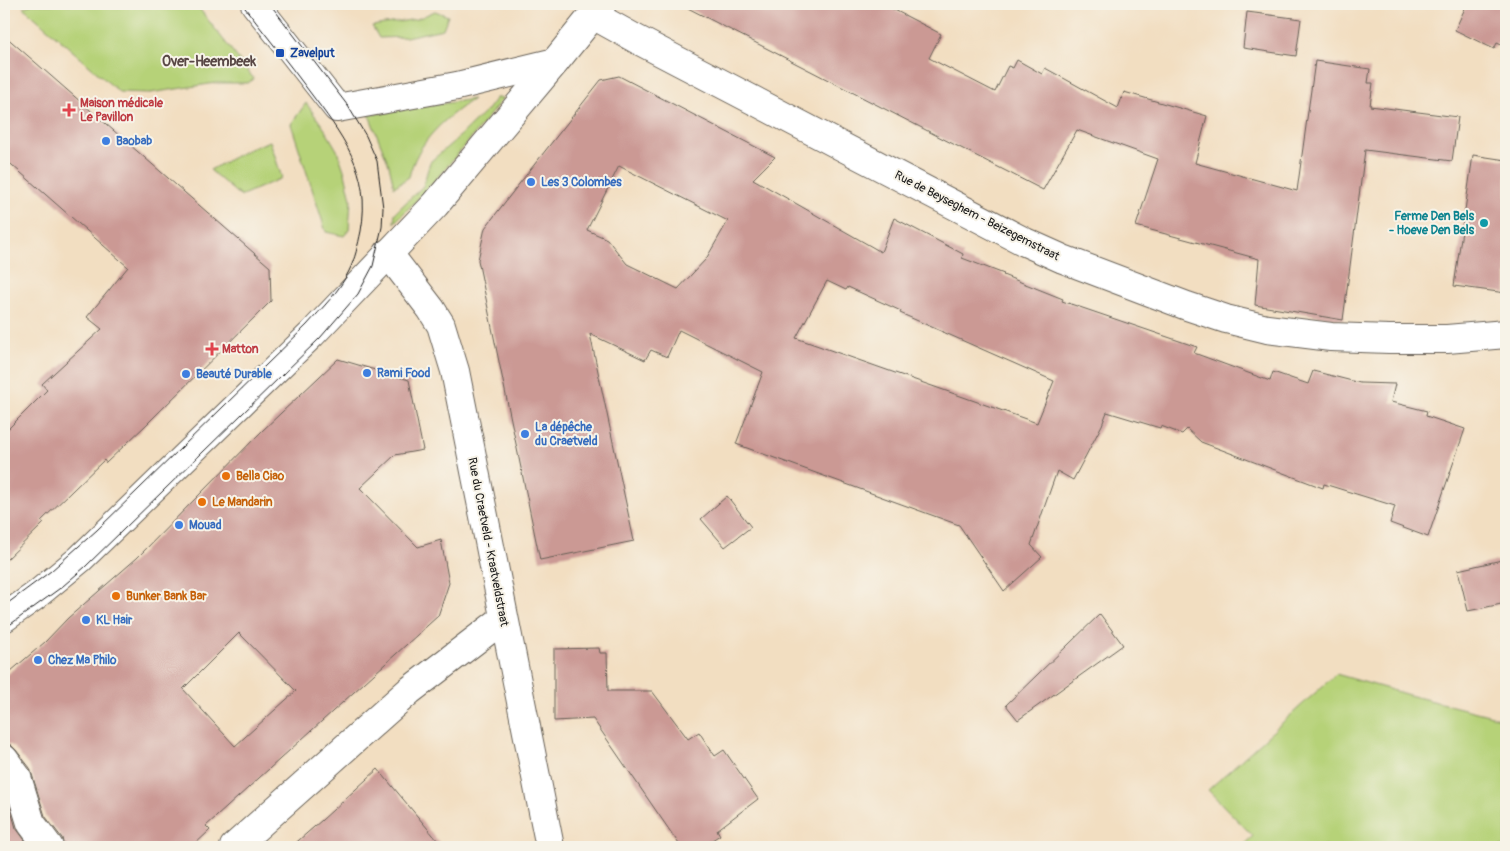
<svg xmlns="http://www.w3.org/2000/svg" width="1510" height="851" viewBox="0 0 1510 851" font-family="Pangolin,sans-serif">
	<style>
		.green { fill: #b6d278; stroke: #69774a }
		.building { fill: #cb9994; fill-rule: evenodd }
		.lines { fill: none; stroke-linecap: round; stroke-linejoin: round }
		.minor-casing { stroke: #676056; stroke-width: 30 }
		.minor { stroke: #fff; stroke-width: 28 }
		.tram { stroke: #1c1c1c; stroke-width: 1 }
		.transit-dot { fill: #1a4fb4; stroke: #f7f3e8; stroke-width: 2 }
		.health-dot { fill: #e0444e; stroke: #f7f3e8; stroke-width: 2 }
		.shop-dot { fill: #3f7fe0; stroke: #f7f3e8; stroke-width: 2 }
		.culture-dot { fill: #0f9aa8; stroke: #f7f3e8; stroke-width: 2 }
		.food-dot { fill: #e8710a; stroke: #f7f3e8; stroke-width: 2 }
		.labels { text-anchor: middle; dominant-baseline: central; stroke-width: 4; stroke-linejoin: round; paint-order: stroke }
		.transit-label { font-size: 12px; font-weight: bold; fill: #164399; stroke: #f7f3e8; text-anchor: start }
		.health-label { font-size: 12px; font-weight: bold; fill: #be3a42; stroke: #f7f3e8; text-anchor: start }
		.shop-label { font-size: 12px; font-weight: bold; fill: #366cbe; stroke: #f7f3e8; text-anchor: start }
		.street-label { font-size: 12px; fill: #1c1c1c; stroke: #f7f3e8 }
		.culture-label { font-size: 12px; font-weight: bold; fill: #0d838f; stroke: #f7f3e8; text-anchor: end }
		.food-label { font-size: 12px; font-weight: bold; fill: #c56008; stroke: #f7f3e8; text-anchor: start }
		.neighbourhood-label { font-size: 14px; font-weight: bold; fill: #594846; stroke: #f7f3e8 }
	</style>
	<rect width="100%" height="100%" fill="#f7f3e8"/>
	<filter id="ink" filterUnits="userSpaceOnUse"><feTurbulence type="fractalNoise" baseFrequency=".02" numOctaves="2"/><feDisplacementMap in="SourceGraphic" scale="10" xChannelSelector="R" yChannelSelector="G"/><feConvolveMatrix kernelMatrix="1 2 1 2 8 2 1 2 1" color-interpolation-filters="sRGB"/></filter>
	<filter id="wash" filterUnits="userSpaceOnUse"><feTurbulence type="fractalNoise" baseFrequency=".0096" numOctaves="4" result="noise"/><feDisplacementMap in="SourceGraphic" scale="20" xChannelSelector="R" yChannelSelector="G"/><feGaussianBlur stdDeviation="1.12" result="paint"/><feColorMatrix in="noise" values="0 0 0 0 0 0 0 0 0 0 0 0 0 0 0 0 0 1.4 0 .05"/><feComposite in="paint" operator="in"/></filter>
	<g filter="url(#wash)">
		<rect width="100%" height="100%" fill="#f2dec1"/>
		<!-- green -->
		<g class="green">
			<path d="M33,4H135L198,7L254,79L248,83H216L150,93L119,92L23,7Z"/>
			<path d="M435,11L448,16L443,29L406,37L379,38L372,26L417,19Z"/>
			<path d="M496,98H503C469,142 434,184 394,223L395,213L423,186L430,162L460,136L486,111Z"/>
			<path d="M473,99C444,119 417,142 409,177L394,187L389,165L369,115Z"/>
			<path d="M306,103L324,128L337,150L345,173L351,199L349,230L344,236L326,232L291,124Z"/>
			<path d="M270,141L282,178L240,196L210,170L247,150Z"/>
			<path d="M1336,674L1409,695L1500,718L1506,722V847H1241L1253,836L1208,790Z"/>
		</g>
		<g id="blocks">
			<!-- building -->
			<g class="building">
				<path d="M680,4H883L941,34L929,58L995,92L1008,66L1013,68L1017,60L1042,74L1045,68L1118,108L1124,92L1207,116L1195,163L1297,191L1315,61L1370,69L1368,83H1373L1370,106L1458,117L1452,161L1365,150L1343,320L1255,305L1259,259L1136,226L1158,159L1077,130L1043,190Z"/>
				<path d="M1467,4H1506V47L1497,43L1494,49L1455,30Z"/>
				<path d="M1247,12L1301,19L1296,56L1243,48Z"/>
				<path d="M4,35L270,267L271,301L147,424L106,463L104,460L41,521L44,523L4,562V433L47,390L42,384L102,329L87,317L128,267L4,158Z"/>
				<path d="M619,76L775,157L753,179L881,252L894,218L963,254L962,258L1004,274L1003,275L1063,299L1062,301L1197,347L1194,353L1270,381L1273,372L1308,384L1313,371L1360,383L1395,384L1391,402L1427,411L1426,416L1465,429L1428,537L1390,523L1395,506L1324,484L1323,488L1201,442L1187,429L1182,434L1161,426L1160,428L1107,412L1102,425L1073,480L1057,471L1031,545L1042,557L1004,591L959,525L736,444L763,372L679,330L667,357L651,350L645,360L590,334L634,541L540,560L478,260L485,228L512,193L601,80ZM619,166L728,221L706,259L678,289L627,264L607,239L587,230ZM827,281L846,290L848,287L901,311L900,313L1054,381L1037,423L796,338Z"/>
				<path d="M1473,155L1506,160V293L1454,286Z"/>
				<path d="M338,359L409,380L423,450L395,455L360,488L418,547L441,540L449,583L438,616L206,826L210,830L192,847H64L62,838L45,816L30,768L16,750L11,745L4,744V677L45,642L68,618L137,558L262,431ZM239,633L296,691L235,746L183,689Z"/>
				<path d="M727,496L751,527L725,547L701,519Z"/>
				<path d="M1506,559V603L1468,611L1458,570Z"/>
				<path d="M1100,614L1123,645L1018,720L1006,705Z"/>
				<path d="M599,648L600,653H607L608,691H652L688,739L699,732L715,756L724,750L758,799L717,830L720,835L701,847H681L593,719L554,721V649Z"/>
				<path d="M378,769L443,847H291L322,820Z"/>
				<path d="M4,787L16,828L30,847H4Z"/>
			</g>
		</g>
	</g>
	<g filter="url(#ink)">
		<use href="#blocks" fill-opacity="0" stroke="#676056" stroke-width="1"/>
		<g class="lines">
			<!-- minor casing -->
			<g class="minor-casing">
				<g id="minor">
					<path d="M255,4L337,108L457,86L555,62"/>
					<path d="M593,15L638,40L1025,242L1063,259L1187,306L1226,319L1267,329L1331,337L1389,339H1447L1506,334"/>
					<path d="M388,253L431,309L441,325L455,371L550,847"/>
					<path d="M4,618L35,596L80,559L312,334L435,205L555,62L602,4"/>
					<path d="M4,759L17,777L31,823L49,847"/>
					<path d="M234,847L409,691L503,619"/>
				</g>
			</g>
			<!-- minor -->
			<use href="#minor" class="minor"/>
			<!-- tram -->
			<g class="tram">
				<path d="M4,606L51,571L97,530L307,325C322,308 339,292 349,271C355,259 358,245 361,231C372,172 342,135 309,91C287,61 264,33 242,4"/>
				<path d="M4,629L63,586L85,567L320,338L358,294L373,266L382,227L383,208L377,161L366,136L348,106L270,4"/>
			</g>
		</g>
	</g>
	<!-- markers -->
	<rect class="transit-dot" x="275" y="48" width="10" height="10" rx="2.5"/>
	<g class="health-dot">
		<path d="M66.5 102.5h5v5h5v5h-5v5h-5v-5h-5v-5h5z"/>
		<path d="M209.5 341.5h5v5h5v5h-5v5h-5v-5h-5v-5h5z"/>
	</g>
	<g class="shop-dot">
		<circle cx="106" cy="141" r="5"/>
		<circle cx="531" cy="182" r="5"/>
		<circle cx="367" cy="373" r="5"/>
		<circle cx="186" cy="374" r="5"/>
		<circle cx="525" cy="434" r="5"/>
		<circle cx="179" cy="525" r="5"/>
		<circle cx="86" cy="620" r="5"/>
		<circle cx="38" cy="660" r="5"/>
	</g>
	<circle class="culture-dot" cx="1484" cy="223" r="5"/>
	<g class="food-dot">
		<circle cx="226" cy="476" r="5"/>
		<circle cx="202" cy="502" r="5"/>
		<circle cx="116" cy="596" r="5"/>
	</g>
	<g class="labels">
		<!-- transit labels -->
		<g class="transit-label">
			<text x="290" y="53">Zavelput</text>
		</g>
		<!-- health labels -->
		<g class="health-label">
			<text x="80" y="103">Maison médicale<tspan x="80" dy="14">Le Pavillon</tspan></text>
			<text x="222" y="349">Matton</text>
		</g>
		<!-- shop labels -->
		<g class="shop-label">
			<text x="116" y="141">Baobab</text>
			<text x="541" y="182">Les 3 Colombes</text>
			<text x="377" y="373">Rami Food</text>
			<text x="196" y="374">Beauté Durable</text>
			<text x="535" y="427">La dépêche<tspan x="535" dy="14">du Craetveld</tspan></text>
			<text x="189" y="525">Mouad</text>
			<text x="96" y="620">KL Hair</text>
			<text x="48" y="660">Chez Ma Philo</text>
		</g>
		<!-- street labels -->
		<g class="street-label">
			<text transform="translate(977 216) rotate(27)">Rue de Beyseghem - Beizegemstraat</text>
			<text transform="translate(488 542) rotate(79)">Rue du Craetveld - Kraatveldstraat</text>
		</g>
		<!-- culture labels -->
		<g class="culture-label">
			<text x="1474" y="216">Ferme Den Bels<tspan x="1474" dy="14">- Hoeve Den Bels</tspan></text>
		</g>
		<!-- food labels -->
		<g class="food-label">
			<text x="236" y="476">Bella Ciao</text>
			<text x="212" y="502">Le Mandarin</text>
			<text x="126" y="596">Bunker Bank Bar</text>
		</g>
		<!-- neighbourhood labels -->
		<g class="neighbourhood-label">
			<text x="209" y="61">Over-Heembeek</text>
		</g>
	</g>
	<!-- margin -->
	<rect width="1510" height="851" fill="none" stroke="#f7f3e8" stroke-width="20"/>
</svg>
